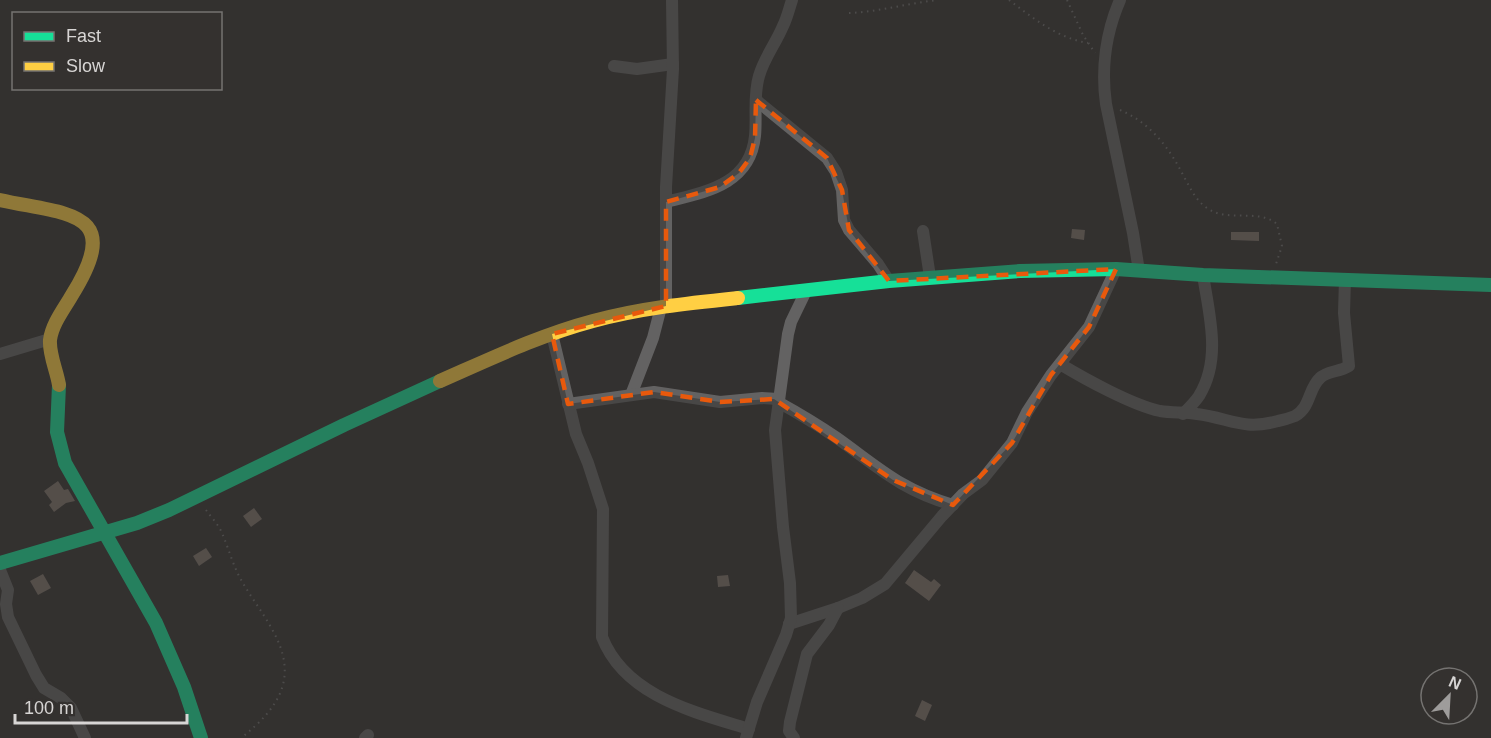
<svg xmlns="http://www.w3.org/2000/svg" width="1491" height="738" font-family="Helvetica,sans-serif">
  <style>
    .building { fill: #7c7169 }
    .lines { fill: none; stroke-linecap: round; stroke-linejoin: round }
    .path { stroke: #6c6b6b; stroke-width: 2; stroke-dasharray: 1.5 4.5; stroke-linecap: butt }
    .street { stroke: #636262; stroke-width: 12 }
    .fast { stroke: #16e098; stroke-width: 14 }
    .slow { stroke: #ffcf43; stroke-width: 14 }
    .marked { fill: none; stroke: #e8590c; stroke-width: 4.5; stroke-dasharray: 12 8; stroke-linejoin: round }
  </style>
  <rect width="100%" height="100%" fill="#333130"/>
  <g class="building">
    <polygon points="1072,229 1085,230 1084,240 1071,238"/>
    <polygon points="1231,232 1259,232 1259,241 1231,240"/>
    <polygon points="58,481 64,490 68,489 75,501 66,503 54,512 49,505 52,502 44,491"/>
    <polygon points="254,508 262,519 251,527 243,516"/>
    <polygon points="206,548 212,557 199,566 193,556"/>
    <polygon points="914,570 931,582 934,579 941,585 929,601 905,583"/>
    <polygon points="43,574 51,588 38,595 30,581"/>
    <polygon points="728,575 730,586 718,587 717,576"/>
    <polygon points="922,700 932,705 925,721 915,716"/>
  </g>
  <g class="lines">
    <g class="path">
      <path d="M1009,0C1033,18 1057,38 1088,43"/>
      <polyline points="1067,0 1083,35 1095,53"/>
      <path d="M849,13C879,12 908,3 938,0"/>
      <path d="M1120,110C1149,122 1169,147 1183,175C1190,187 1195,200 1207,208C1227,223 1258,208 1277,224L1282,246L1276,264"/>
      <path d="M206,510C211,517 218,524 222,533C228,547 232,562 239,576C249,595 263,612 273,631C299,678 279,708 241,738"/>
    </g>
    <g class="street">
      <path d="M1120,0C1106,32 1101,69 1106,104L1133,233L1139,271"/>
      <polyline points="614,66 637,69 673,64"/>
      <polyline points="756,100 827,158 836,172 842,190 844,220 849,230 878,264 889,281"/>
      <path d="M666,202C705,192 750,185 755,136C757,116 753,96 759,76C764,58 776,43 783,26C787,18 789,9 792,0"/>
      <polyline points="923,231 930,277"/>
      <polyline points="666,306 666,187 673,69 672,0"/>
      <path d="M552,334L576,434L588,463L603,509L602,637C625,696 694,712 749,729"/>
      <polyline points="0,354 50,339"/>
      <path d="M1060,364C1085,379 1132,405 1160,411C1172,413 1185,412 1197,414C1230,418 1242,431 1278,421C1283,420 1290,418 1295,416C1311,407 1308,389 1320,378C1326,371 1340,372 1349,366L1344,313L1345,279"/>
      <polyline points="631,395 653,338 661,307"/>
      <path d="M778,402C798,413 818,425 837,438C879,468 901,490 953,505"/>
      <polyline points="568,404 654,392 720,402 762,398 778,399"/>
      <path d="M1183,414C1189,408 1195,402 1199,396C1222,359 1209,314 1203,275"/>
      <polyline points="0,570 8,590 6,604 8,617 36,675 44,688 61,698 71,708 85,738"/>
      <polyline points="789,624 838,608 862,598 885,584 942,516 963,494 982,480 1012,443 1027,412 1051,375 1089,327 1116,269"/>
      <polyline points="365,738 368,735"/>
      <polyline points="746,738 757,702 786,635 791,618 790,583 783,527 775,430 788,334 791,322 806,291"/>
      <polyline points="794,738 789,731 790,722 807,654 829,625 838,608"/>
    </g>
    <g class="fast">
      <polyline points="738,298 889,281 1020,271 1116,269 1203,275 1491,285"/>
      <polyline points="59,385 57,432 65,463 156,623 184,687 201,738"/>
      <polyline points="0,563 137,523 169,510 344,425 440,381"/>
    </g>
    <g class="slow">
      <path d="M0,200C68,215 125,210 72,295C64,309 52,324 50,340C49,355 57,371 59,385"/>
      <path d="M440,381C490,359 540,335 593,321C641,308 690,303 738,298"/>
    </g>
  </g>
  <path d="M0 0H1491V738H0ZM756,100L827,158L842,190L849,230L889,281L1116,269L1089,327L1051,375L1012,443L953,505L893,480L774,399L720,402L654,392L568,404L552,334L666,306V202L720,187L739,173L750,158L755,138Z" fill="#333130" fill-opacity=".55" fill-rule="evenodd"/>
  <path class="marked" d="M756,100L827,158L842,190L849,230L889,281L1116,269L1089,327L1051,375L1012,443L953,505L893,480L774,399L720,402L654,392L568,404L552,334L666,306V202L720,187L739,173L750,158L755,138Z"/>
  <rect x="12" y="12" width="210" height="78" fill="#34312f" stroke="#757371" stroke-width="1.5"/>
  <rect x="24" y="32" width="30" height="9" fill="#16e098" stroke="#757371" stroke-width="1.5"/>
  <text x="66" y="42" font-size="18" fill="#d7d5d4">Fast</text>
  <rect x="24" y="62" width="30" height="9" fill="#ffcf43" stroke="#757371" stroke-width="1.5"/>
  <text x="66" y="72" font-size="18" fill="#d7d5d4">Slow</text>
  <g transform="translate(1449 696) rotate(24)"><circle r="28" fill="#34312f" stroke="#757371" stroke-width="1.5"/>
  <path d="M0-4.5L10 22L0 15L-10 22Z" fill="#9e9c9b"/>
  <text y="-9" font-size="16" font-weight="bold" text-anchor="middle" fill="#d7d5d4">N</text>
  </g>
  <path d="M15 714v9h172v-9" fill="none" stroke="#d7d5d4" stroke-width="3"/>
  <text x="24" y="714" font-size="18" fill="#d7d5d4" stroke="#34312f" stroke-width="4.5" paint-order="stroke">100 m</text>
</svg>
